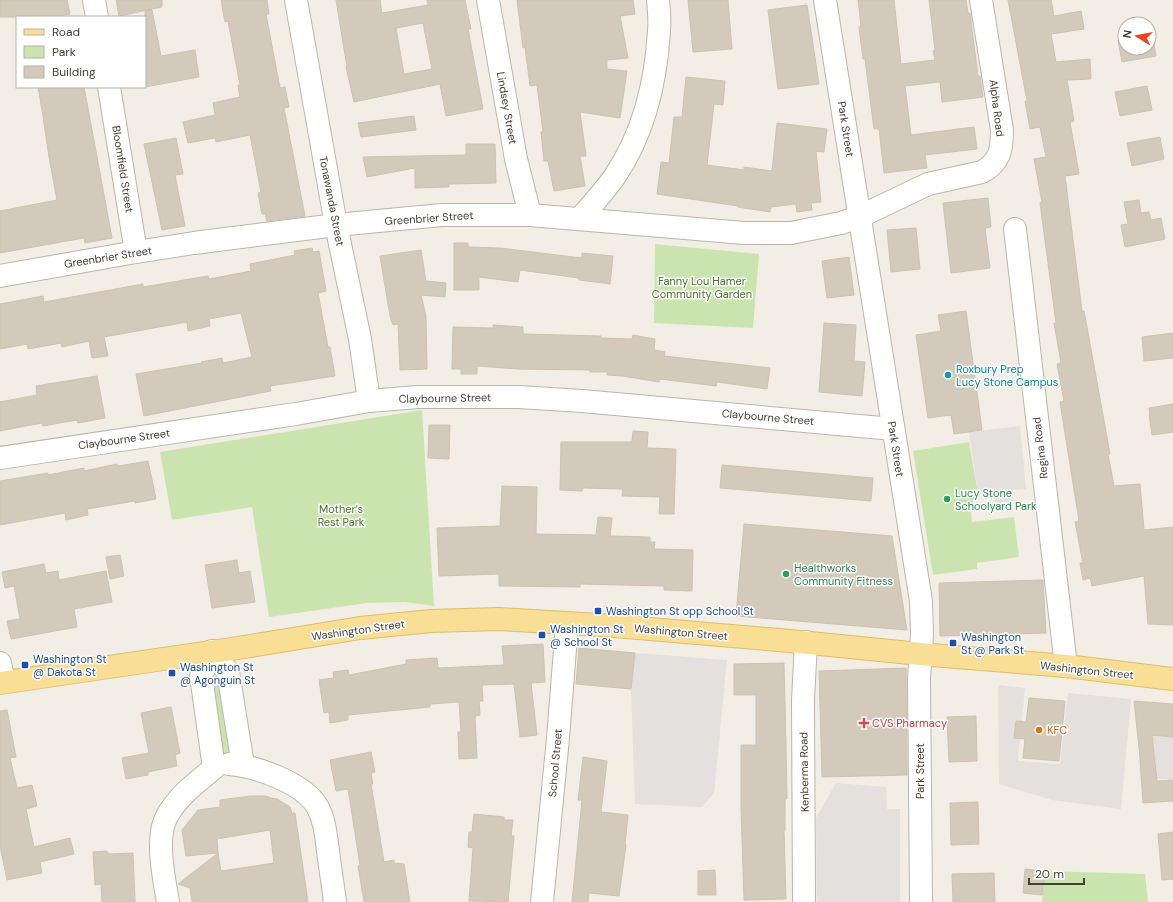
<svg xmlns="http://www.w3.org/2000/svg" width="1173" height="902" font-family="'DM Sans',sans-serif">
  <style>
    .green { fill: #cbe4af }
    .parking { fill: #e3e0dd }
    .building { fill: #d3cabb; stroke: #cdc2af; fill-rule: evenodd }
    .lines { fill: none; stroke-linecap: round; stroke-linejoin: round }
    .minor-casing { stroke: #bcb6a8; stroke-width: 24 }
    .major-casing { stroke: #ddbd67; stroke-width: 24 }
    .minor { stroke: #fff; stroke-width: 22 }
    .major { stroke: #f9df96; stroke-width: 22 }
    .culture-dot { fill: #0f9aa8; stroke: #fff; stroke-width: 1.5 }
    .leisure-dot { fill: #2e9e5b; stroke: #fff; stroke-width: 1.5 }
    .transit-dot { fill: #1a4fb4; stroke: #fff; stroke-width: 1.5 }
    .health-dot { fill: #e0444e; stroke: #fff; stroke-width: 1.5 }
    .food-dot { fill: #e8710a; stroke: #fff; stroke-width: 1.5 }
    .labels { text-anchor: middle; stroke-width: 3; stroke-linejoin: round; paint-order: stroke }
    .street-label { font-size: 11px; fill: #443e35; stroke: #fff }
    .park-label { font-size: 11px; fill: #45722b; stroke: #fff }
    .culture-label { font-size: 11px; fill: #0d838f; stroke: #fff; text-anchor: start }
    .leisure-label { font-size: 11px; fill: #27864d; stroke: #fff; text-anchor: start }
    .transit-label { font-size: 11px; fill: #164399; stroke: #fff; text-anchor: start }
    .health-label { font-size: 11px; fill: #be3a42; stroke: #fff; text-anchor: start }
    .food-label { font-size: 11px; fill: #c56008; stroke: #fff; text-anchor: start }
  </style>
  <rect width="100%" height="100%" fill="#f2eee5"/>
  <g class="green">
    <polygon points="655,244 759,254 753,328 654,323"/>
    <polygon points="422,410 434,606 405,602 367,603 269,617 252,507 172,520 160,452"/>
    <polygon points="969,442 977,488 971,510 972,522 1014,517 1019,557 977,563 977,569 933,575 913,451"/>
    <polygon points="221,684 230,751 229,754 223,757 206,686"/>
    <polygon points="1045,871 1145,874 1148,902 1042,902"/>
  </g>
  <g class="parking">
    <polygon points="1020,426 1026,489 1012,490 1014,502 995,504 994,490 978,493 969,432"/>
    <polygon points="635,653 727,660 714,793 702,807 635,804 631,689"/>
    <polygon points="998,685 1025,688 1018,761 1060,764 1068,693 1131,699 1121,809 1052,800 999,784"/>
    <polygon points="1152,735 1173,737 1173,779 1140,780 1139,757 1154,758"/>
    <polygon points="836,783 886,787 887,809 900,809 900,902 817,902 816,818"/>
  </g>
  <g class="building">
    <polygon points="0,0 67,0 70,14 52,17 0,17"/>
    <polygon points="116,0 162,0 162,7 119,16"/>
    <polygon points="221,0 267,0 269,14 266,14 280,88 285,87 289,107 284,108 305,216 267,221 265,214 262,214 258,193 261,192 250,135 216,142 215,138 188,143 183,122 215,115 213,103 240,97 238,85 240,85 228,21 225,22"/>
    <path d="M336,0H380L382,13L428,5L427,0H465L471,29H468L483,109L446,116L440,84L354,102L346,67H347ZM423,23L432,69L404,74L396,28Z"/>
    <polygon points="517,0 633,0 635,14 620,16 628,58 607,60 607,69 627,71 620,118 580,112 586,156 580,156 585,186 554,191 548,161 544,161 541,132 543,132 537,85 530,86 525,47 523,48"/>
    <polygon points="688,0 728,0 732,49 693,52"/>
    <polygon points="858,0 894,0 901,64 935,60 933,51 935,50 929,0 966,0 968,13 970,13 978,76 980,76 983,97 942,102 940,82 905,86 911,135 974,127 977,149 925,155 927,168 884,173 879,129 874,129 865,59 863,59 859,27 861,26"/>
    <polygon points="1008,0 1051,0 1054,16 1081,11 1084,29 1051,34 1056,62 1090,59 1091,79 1067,80 1074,121 1070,122 1079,174 1065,176 1082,311 1084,311 1091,349 1110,454 1108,454 1114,486 1140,484 1144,530 1173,527 1173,625 1148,624 1144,576 1092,586 1090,578 1083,580 1080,563 1083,563 1075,522 1079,521 1060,402 1064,401 1057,364 1061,363 1054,323 1056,323 1040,203 1042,202 1034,159 1046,157 1040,127 1030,129 1025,101 1027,101"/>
    <polygon points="807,5 819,84 778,89 768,10"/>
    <polygon points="152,10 161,56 195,50 199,77 145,87 145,11"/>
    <polygon points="1152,33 1156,56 1122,62 1118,40 1125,39 1125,48 1149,48 1149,34"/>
    <polygon points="686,77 725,81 723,105 714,104 707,165 744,170 744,167 772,171 777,123 827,129 824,152 816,151 821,202 811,203 812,210 797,212 796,204 771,207 770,212 738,207 738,206 657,194 661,162 669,163 674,117 682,117"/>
    <polygon points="1147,86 1152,110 1120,116 1115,92"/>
    <polygon points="38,87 84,87 112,238 85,243 84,238 0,253 0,211 57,200 49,157 43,116"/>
    <polygon points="414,116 416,130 361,137 358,123"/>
    <polygon points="1160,137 1164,159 1132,166 1127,143"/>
    <polygon points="176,138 183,174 175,175 185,226 162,230 144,144"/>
    <polygon points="466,144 495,144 496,183 449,184 449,187 415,188 415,168 367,177 363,157 466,155"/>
    <polygon points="988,198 991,227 985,228 990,268 951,273 943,203"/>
    <polygon points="1139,200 1141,213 1149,212 1151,220 1161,218 1165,239 1125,247 1121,225 1128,224 1124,202"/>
    <polygon points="916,228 920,269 891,272 887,230"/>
    <polygon points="454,243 468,243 468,247 500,248 582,258 582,253 613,256 610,284 579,280 579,278 520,270 518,282 479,277 479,290 454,290"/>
    <polygon points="312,248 313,252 319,251 326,291 318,293 328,347 330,347 335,376 270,386 271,391 144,416 136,374 202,363 201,362 222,358 223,363 252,357 241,313 209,319 210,326 188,331 187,322 104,337 108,356 92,358 89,341 62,347 61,343 28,349 27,344 0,349 0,304 43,296 44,302 143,284 143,287 208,276 209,279 251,271 250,264 295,255 294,251"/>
    <polygon points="421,250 426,281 446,283 445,297 421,295 426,316 427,369 400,370 398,324 393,325 390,316 380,256"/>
    <polygon points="849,257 854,295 827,298 822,261"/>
    <polygon points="966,311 982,430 954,434 951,415 928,418 916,335 941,331 938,315"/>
    <polygon points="824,323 856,325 854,361 865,362 862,396 819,392"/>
    <polygon points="493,325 523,327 523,334 601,336 601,338 632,339 633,335 655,339 654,350 665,352 664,356 770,368 767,389 717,382 716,386 660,379 659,382 622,376 607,375 607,372 590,372 590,370 518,369 477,366 477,374 461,374 461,369 452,369 453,327 493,328"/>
    <polygon points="1173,333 1173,358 1144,361 1142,337"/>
    <polygon points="97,376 105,418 78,423 77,420 43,426 42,423 0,431 0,402 37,395 36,386"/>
    <polygon points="1173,404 1173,432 1152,435 1149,415 1150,415 1149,408"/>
    <polygon points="429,425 450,425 449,459 428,458"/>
    <polygon points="633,431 648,432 647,448 676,449 674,514 659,514 660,497 622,496 623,489 583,488 582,491 560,490 561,442 632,442"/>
    <polygon points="148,461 156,499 135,503 135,501 87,509 88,515 66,520 65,513 0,525 0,481 48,473 48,475 84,468 84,471 117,464 118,466"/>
    <polygon points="722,465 873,478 871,501 720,488"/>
    <polygon points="502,486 537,487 536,534 596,535 598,517 612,518 610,536 650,537 650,542 655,542 654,549 693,550 692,591 664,590 664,586 580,584 580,587 499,586 499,574 439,576 437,528 500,526"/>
    <polygon points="744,524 892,536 907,630 736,616"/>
    <polygon points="120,555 124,576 110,579 106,557"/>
    <polygon points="237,560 239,573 250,571 255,602 212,608 205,565"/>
    <polygon points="44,564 46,573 58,571 59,580 106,571 112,602 74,609 77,627 11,639 7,621 20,619 14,586 5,588 2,572"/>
    <polygon points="1043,580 1046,633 940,636 939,583"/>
    <polygon points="543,644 545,682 531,683 537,735 520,737 514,684 482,685 483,701 479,701 480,715 475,716 477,758 459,759 458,732 461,732 459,702 430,704 430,707 348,715 348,720 330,723 329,712 324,713 319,680 334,678 333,672 348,670 349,675 406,664 406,660 437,658 438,668 504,665 502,646"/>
    <polygon points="579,648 635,653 631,689 576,684"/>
    <polygon points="784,663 786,745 787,799 785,799 785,830 784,830 786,899 744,900 741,807 741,745 756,745 756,695 734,695 734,664"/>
    <polygon points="906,668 907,775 822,777 819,671"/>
    <polygon points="1029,698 1065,701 1059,761 1023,758 1025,739 1014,738 1016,721 1026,722"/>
    <polygon points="1134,701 1173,704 1173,737 1152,735 1157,781 1173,780 1173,801 1143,803 1140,757"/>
    <polygon points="171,707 180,753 175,755 177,766 148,772 148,775 126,779 122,758 149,753 141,713"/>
    <polygon points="7,710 16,757 10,758 17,788 32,785 37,806 26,809 34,847 70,838 74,854 40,862 42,873 7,880 0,846 0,711"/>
    <polygon points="976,716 977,761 949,762 947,717"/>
    <polygon points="371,752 375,772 371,773 373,784 371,784 384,862 394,860 394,863 404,864 410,902 364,902 358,866 360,865 348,789 336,791 330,760"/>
    <polygon points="583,757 607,761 601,812 628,815 625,845 626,845 619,896 589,893 588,902 572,902 582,800 578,800"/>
    <polygon points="250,796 266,796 271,798 277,799 290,807 292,813 295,813 308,902 192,902 190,888 178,884 218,853 221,871 274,863 270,830 217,839 218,853 186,856 182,830 198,810 220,807 220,800"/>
    <polygon points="978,802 979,844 951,845 950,803"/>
    <polygon points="474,814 504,817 504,820 513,820 511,836 514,836 508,902 469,901 473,848 468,847 469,832 472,832"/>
    <polygon points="1173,832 1173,879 1162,880 1158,834"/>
    <polygon points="107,851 108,854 133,853 135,902 102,902 101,884 95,885 93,852"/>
    <polygon points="1025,869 1045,871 1042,895 1023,893"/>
    <polygon points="715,870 716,895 698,895 698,871"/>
    <polygon points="994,873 995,902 953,902 952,874"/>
  </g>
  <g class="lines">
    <defs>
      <g id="minor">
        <polyline points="94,0 97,17"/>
        <polyline points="296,0 336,225 360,339 369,401"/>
        <polyline points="488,0 516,159 530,215"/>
        <polyline points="825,0 921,601 922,635 919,678 921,902"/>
        <polyline points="109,87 136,252"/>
        <path d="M580,219C591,205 605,191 615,176C644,133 656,82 659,31C660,21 659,10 658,0"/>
        <polyline points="1015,229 1066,666"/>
        <path d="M0,276L136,252L194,243L336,225L442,215H530L744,233H791L841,223L859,217L928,184L982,172C1000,162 1002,150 1002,130L981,0"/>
        <polyline points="0,458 296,414 369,401 418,397 519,397 582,401 893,429"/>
        <polyline points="0,663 4,682"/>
        <path d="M229,764C256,766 303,783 317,806C325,820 326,836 328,851C330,868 333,885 335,902"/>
        <path d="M168,902C164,879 155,837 167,816C178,796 197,782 214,768L201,676L212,651L228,672L243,765"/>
        <polyline points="542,902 558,738 567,624"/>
        <polyline points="804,902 803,700 806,642"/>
      </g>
      <polyline id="major" points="0,683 238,648 360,628 431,621 499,619 615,626 790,641 920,654 1066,666 1173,679"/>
    </defs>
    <use href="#minor" class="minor-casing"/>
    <use href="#major" class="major-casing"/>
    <use href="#minor" class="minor"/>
    <use href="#major" class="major"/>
  </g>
  <circle class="culture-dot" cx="948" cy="375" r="4"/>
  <g class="leisure-dot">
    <circle cx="947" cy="499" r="4"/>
    <circle cx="786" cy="574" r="4"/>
  </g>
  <g class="transit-dot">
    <rect x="594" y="607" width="8" height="8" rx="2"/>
    <rect x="538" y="631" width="8" height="8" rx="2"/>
    <rect x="949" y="639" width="8" height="8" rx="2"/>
    <rect x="21" y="661" width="8" height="8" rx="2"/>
    <rect x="168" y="669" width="8" height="8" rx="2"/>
  </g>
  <path class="health-dot" d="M862 717h4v4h4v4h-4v4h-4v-4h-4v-4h4z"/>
  <circle class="food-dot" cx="1039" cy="730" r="4"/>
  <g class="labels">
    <g class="street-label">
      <text transform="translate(507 108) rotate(80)" y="4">Lindsey Street</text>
      <text transform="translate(997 108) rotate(83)" y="4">Alpha Road</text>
      <text transform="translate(846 129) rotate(81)" y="4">Park Street</text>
      <text transform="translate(123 169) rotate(81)" y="4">Bloomfield Street</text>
      <text transform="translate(332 201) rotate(79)" y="4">Tonawanda Street</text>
      <text transform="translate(429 218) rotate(-4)" y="4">Greenbrier Street</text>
      <text transform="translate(108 257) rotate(-9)" y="4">Greenbrier Street</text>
      <text transform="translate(445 398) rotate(-1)" y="4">Claybourne Street</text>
      <text transform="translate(768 417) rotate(5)" y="4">Claybourne Street</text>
      <text transform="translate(124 439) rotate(-8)" y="4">Claybourne Street</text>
      <text transform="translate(1040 448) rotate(-97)" y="4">Regina Road</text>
      <text transform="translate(896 449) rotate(81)" y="4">Park Street</text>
      <text transform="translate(358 630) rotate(-8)" y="4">Washington Street</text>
      <text transform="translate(681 632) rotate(5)" y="4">Washington Street</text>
      <text transform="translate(1087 670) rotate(6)" y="4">Washington Street</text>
      <text transform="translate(555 763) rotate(-85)" y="4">School Street</text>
      <text transform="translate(920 771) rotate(-90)" y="4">Park Street</text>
      <text transform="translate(804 772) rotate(-91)" y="4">Kenberma Road</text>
    </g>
    <g class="park-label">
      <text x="702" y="285">Fanny Lou Hamer<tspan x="702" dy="13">Community Garden</tspan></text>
      <text x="341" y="513">Mother’s<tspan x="341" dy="13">Rest Park</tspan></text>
    </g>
    <g class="culture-label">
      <text x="956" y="373">Roxbury Prep<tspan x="956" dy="13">Lucy Stone Campus</tspan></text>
    </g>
    <g class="leisure-label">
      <text x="955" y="497">Lucy Stone<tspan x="955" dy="13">Schoolyard Park</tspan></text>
      <text x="794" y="572">Healthworks<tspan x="794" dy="13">Community Fitness</tspan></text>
    </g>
    <g class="transit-label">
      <text x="606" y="615">Washington St opp School St</text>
      <text x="550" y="633">Washington St<tspan x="550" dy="13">@ School St</tspan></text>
      <text x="961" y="641">Washington<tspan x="961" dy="13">St @ Park St</tspan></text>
      <text x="33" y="663">Washington St<tspan x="33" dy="13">@ Dakota St</tspan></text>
      <text x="180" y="671">Washington St<tspan x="180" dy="13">@ Agonguin St</tspan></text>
    </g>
    <g class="health-label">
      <text x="872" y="727">CVS Pharmacy</text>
    </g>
    <g class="food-label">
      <text x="1047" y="734">KFC</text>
    </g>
  </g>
  <rect x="16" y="16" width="130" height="72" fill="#ffffff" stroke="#b4b2ae"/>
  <rect x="24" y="29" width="20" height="6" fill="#f9df96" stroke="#b4b2ae"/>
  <text x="52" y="36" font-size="12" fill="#443e35">Road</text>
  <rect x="24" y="46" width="20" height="12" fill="#cbe4af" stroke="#b4b2ae"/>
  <text x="52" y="56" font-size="12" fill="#443e35">Park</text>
  <rect x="24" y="66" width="20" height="12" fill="#d3cabb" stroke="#b4b2ae"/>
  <text x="52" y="76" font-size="12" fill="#443e35">Building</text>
  <g transform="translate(1137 36) rotate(281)"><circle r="19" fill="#ffffff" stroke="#b4b2ae"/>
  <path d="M0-3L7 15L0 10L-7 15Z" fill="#ef421e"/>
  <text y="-6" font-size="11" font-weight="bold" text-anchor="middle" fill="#443e35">N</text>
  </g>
  <path d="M1029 878v6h55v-6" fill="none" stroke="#443e35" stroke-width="2"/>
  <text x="1035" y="878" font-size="12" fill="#443e35" stroke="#ffffff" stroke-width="3" paint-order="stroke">20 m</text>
</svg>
